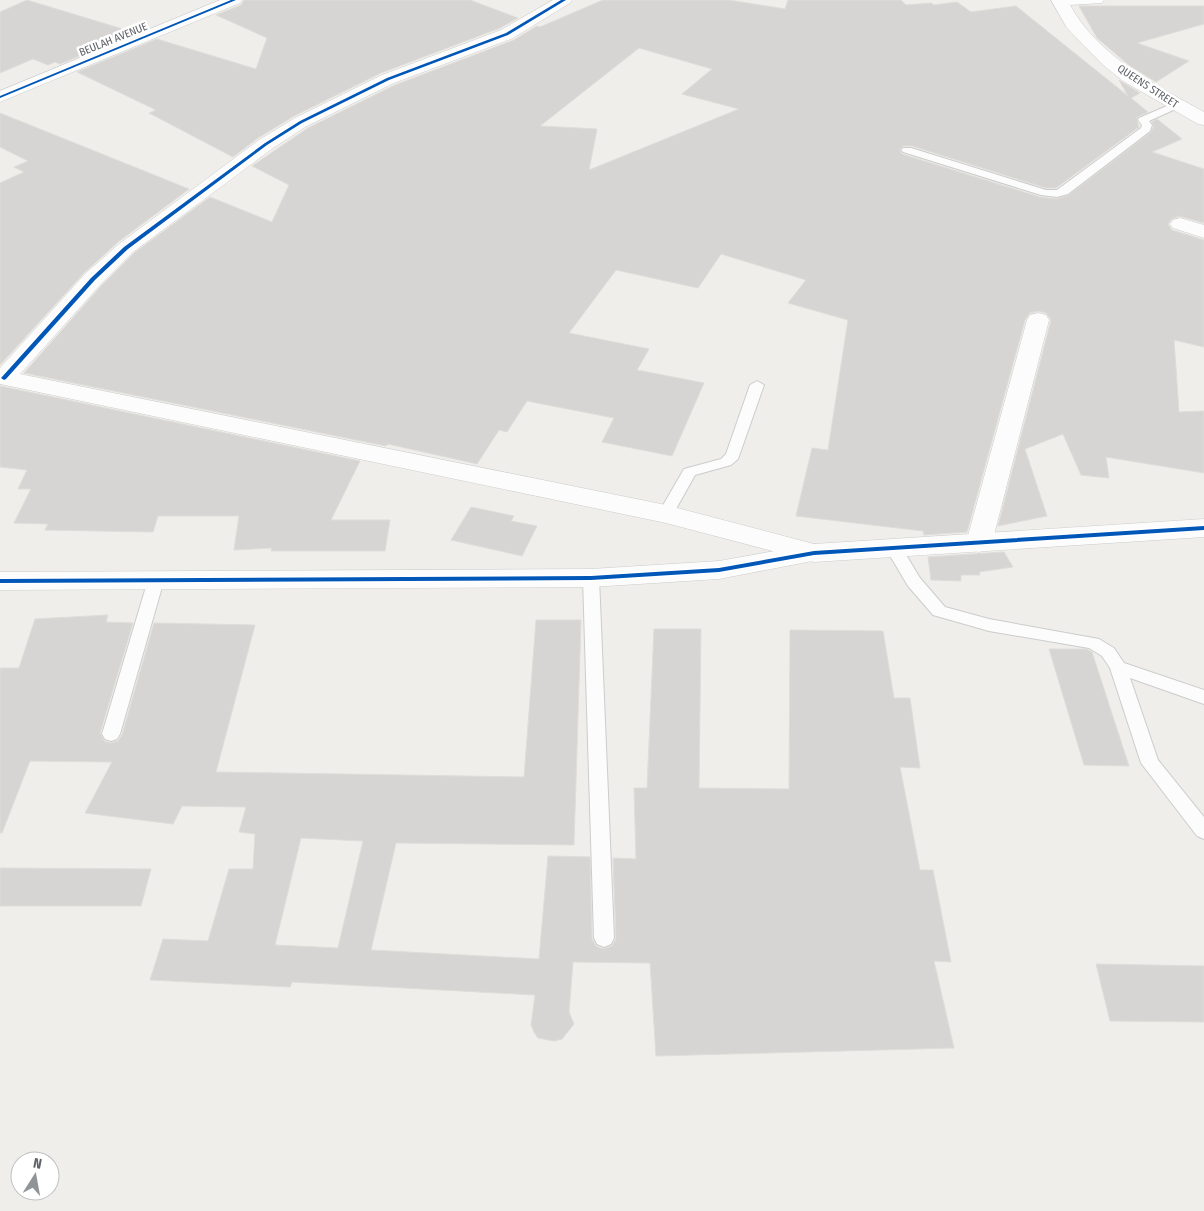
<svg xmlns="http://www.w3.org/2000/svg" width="1204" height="1211" font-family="'Fira Sans Condensed',sans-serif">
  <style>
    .building { fill: #d6d5d3; stroke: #deddd9; fill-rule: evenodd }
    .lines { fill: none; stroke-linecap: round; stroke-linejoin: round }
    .service-casing { stroke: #cbcccc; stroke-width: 2 }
    .minor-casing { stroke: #cbcccc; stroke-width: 1 }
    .tertiary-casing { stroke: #cbcccc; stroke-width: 1 }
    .service { fill: #fdfcfc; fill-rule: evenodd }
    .minor { fill: #fdfcfc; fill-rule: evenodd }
    .tertiary { fill: #fdfcfc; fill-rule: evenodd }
    .cycleway-casing { stroke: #fff; stroke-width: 3 }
    .cycleway { fill: #0057b8; fill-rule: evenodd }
    .labels { text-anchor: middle; stroke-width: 5; stroke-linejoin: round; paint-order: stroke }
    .far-street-label { font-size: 11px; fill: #5f6368; stroke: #fff }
  </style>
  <rect width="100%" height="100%" fill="#efeeea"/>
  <g class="building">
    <polygon points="27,0 136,33 60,64 55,62 48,65 33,59 0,73 0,12"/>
    <polygon points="244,0 470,0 518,18 500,28 381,73 294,116 258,138 233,157 149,113 156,110 77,72 157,39 256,69 267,38 216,15 241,5"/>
    <path d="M603,0H729L785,9L788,0H901L906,5L931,3L934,5L957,2L971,12L1016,6L1128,96L1119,80L1140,93L1131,98L1148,112L1137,117V121L1139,127L1056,188H1046L912,146H903L899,150L902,154L1040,197L1057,199L1069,195L1151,132L1154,126L1152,122L1157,119L1182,139L1152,152L1204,169V223L1179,216L1172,219L1168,224L1172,230L1204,240V347L1174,340L1179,412L1204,411V473L1106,457L1109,478L1081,475L1063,434L1025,449L1047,516L998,526L1051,320L1046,313L1038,311L1030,313L1025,320L967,532L924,535L923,531L796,516L812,448L828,450L848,320L788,303L806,280L721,254L698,288L616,270L569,333L649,349L637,370L704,383L672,456L602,442L614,418L527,401L507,432L499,430L477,464L388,444L386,446L24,373L102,285L134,253L210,197L272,222L289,185L252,166L308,128L395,85L514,40L537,26L540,27ZM639,48L712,69L682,94L739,109L589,170L597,129L540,126Z"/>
    <polygon points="1079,6 1204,6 1204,24 1137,43 1189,61 1156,82 1130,66 1097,38"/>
    <polygon points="0,113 189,189 118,242 84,273 0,365 0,183 24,172 14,167 28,161 0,147"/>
    <polygon points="0,386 360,461 331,520 390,520 385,551 271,551 272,548 234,550 239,516 158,516 153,532 45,530 48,524 14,523 31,489 18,489 27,470 0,467"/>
    <polygon points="471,507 514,516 511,521 537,526 522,556 451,540"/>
    <polygon points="1004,552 1013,567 979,572 980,575 961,575 961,581 931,580 928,557"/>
    <path d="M108,615L106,622L133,623L100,733L104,741L110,743L118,741L122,735L154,623L255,625L216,772L524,777L536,620H581L574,845L396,843L371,950L539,959L548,856L590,857L592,939L596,946L603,949L612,946L616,939L613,858L636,859L634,788H647L654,629H701L699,788L789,789L790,630L883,631L894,698H910L920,768L900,767L920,870H933L951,962L934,961L954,1048L656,1056L650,963L573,962L569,1012L574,1024L562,1039L554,1041L538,1038L534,1032L531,1025L535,995L292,982L290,987L150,980L163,939L208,941L229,869H253L255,834L239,832L246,807L182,806L173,824L85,813L112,762L30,761L2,833H0V668H19L35,619ZM301,838L363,841L338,948L275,945Z"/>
    <polygon points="1049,649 1086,649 1092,652 1129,766 1084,765"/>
    <polygon points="0,868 151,869 141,906 0,906"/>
    <polygon points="1096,964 1204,966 1204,1022 1110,1021"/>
  </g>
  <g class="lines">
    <defs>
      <g id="service">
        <polygon points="1176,102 1181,105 1180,107 1149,121 1152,125 1150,131 1068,194 1057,197 1041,195 903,152 901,150 903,148 911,148 1046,190 1057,190 1141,128 1142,125 1138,120 1139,118"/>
        <polygon points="757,381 764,385 738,459 731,465 695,475 671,518 661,518 658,514 684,469 721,459 726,454 750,385"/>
        <polygon points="894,544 900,545 920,578 945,607 989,619 1099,639 1114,648 1124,663 1204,690 1204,704 1130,678 1158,760 1204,817 1204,839 1197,836 1141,763 1110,668 1102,656 1089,648 989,631 933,615 908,586 886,549 888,545"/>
        <polygon points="591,572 597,574 599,578 614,938 611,944 604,947 597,944 594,938 583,578 585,574"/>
        <polygon points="156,574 162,576 164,580 120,734 117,739 111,741 105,739 102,734 148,580 150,576"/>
      </g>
      <g id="minor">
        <polygon points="220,0 242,0 240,3 0,102 0,91"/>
        <polygon points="553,0 572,0 570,3 513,38 394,83 307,126 273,148 133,252 101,284 12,383 0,384 0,368 85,274 119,244 259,140 295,118 382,75 501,30"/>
        <path d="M1051,0H1104L1102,3L1070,5C1099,57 1154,84 1204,112V125L1198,124L1123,81L1103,65L1067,28Z"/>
        <polygon points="1180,218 1204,225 1204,238 1173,228 1170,224 1173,220"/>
        <polygon points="1038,313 1046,315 1049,320 992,543 988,549 979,552 970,549 966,543 1027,320 1030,315"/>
        <polygon points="814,544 823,547 827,553 823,559 719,579 591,587 0,590 0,572 591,569 719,561"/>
      </g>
      <polygon id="tertiary" points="0,370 666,505 814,544 1204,519 1204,537 814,562 666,523 0,384"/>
    </defs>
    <use href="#service" class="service-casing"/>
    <use href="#minor" class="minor-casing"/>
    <use href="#tertiary" class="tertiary-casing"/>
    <use href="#service" class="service"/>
    <use href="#minor" class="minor"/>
    <use href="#tertiary" class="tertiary"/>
    <defs>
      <g id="cycleway">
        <polygon points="231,0 236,0 0,98 0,96"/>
        <polygon points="561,0 566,0 508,35 389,80 302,123 267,145 128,249 95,280 6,379 4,380 1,378 91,278 124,247 265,143 300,121 387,78 506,33"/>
        <polygon points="1204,526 1204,530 814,555 719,572 591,580 0,583 0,579 591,576 719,568 814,551"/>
      </g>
    </defs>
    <use href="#cycleway" class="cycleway-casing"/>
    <use href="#cycleway" class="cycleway"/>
  </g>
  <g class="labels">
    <g class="far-street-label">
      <text transform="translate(113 39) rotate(-22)" y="4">BEULAH AVENUE</text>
      <text transform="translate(1148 86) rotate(33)" y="4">QUEENS STREET</text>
    </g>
  </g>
  <g transform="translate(35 1176) rotate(11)"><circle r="24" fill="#ffffff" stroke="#bfc1c3"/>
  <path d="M0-4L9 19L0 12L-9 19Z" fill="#919496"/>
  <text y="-8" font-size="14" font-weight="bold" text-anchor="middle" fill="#5f6368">N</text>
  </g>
</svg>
